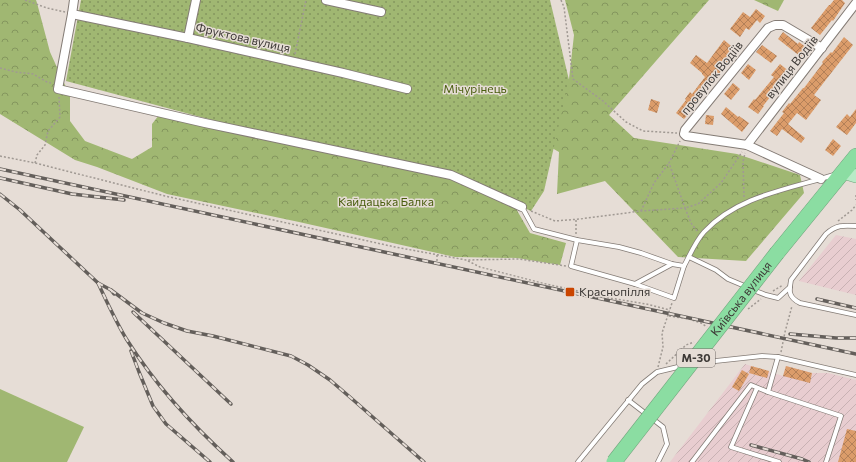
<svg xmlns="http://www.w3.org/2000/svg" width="856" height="462" font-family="Commissioner,sans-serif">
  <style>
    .industrial { fill: url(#industrial-furrows) }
    .grass { fill: #a0b772 }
    .forest { fill: url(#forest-crowns) }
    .garden { fill: url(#garden-dots) }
    .building { fill: url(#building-cross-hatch) }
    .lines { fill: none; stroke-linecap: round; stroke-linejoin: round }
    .lane-casing { stroke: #847c76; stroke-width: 5.5 }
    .street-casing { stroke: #847c76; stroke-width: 10 }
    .primary-casing { stroke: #70a47c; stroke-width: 14 }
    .highway-casing { stroke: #70a47c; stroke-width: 16 }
    .path { stroke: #a09993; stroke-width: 1.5; stroke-dasharray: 2 2; stroke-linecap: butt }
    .lane { stroke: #fff; stroke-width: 4 }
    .street { stroke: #fff; stroke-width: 8 }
    .primary { stroke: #b9ebc7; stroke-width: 13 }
    .highway { stroke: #8bdda2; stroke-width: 15 }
    .rail-casing { stroke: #645f5b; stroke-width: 3.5 }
    .rail { stroke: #e6ddd6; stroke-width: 2; stroke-dasharray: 6; stroke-linecap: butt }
    .highway-bridge-casing { stroke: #70a47c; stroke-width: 16; stroke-linecap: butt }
    .highway-bridge { stroke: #8bdda2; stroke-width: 15 }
    .poi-dot { fill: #ca4500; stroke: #e6ddd6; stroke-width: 1.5 }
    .labels { text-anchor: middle; stroke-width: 3; stroke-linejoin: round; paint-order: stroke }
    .shield { fill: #e6ddd6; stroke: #706a66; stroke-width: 1 }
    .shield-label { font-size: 11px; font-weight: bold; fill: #3d3936 }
    .street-label { font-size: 12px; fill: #3d3936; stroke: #e6ddd6 }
    .park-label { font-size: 12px; fill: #4a5e0f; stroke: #e6ddd6 }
    .poi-label { font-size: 12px; fill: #3d3936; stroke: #e6ddd6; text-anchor: start }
  </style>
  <defs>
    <pattern id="industrial-furrows" width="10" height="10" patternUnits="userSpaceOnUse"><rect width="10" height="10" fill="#e8cdd0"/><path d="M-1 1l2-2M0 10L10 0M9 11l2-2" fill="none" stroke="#c8b1b3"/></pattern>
    <pattern id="forest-crowns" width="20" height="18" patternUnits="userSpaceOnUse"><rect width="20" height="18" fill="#a0b772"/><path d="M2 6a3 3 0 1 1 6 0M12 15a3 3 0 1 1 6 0" fill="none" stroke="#84965e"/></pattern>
    <pattern id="garden-dots" width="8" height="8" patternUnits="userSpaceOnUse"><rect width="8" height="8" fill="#a0b772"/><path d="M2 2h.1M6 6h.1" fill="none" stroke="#84965e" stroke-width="1.8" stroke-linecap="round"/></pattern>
    <pattern id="building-cross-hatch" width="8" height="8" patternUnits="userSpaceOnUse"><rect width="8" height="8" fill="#db9c6a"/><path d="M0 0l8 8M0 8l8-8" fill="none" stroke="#b38058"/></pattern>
  </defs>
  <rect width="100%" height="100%" fill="#e6ddd6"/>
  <g class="industrial">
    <polygon points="836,235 856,239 856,295 799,281"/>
    <polygon points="745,364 783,376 786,366 812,373 828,373 856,380 856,462 670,462"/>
  </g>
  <polygon class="grass" points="0,389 84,427 67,462 0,462"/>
  <g class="forest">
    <polygon points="0,0 36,0 37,3 50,52 70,96 70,121 85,141 132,159 152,147 152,124 159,115 393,164 463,182 511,200 530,233 566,243 560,265 517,258 455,257 299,222 167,194 97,167 75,160 0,114"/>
    <polygon points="565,0 709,0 609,115 634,138 737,154 800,175 804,193 746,261 678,257 605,181 557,194 559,152 456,93 569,79 574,35"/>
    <polygon points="754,0 784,0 778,11"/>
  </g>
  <polygon class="garden" points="81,0 550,0 569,80 544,191 531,211 452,176 268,135 66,81"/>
  <g class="building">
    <polygon points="834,0 842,0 845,3 833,21 832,20 820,35 811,28 829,5 830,5"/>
    <polygon points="756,9 765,16 760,23 757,20 749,30 746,28 740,37 730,29 743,12 750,17"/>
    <polygon points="783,32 798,44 799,42 807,48 801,57 778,39"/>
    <polygon points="844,37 853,45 814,95 821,100 806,120 797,113 788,124 805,138 801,143 782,129 777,136 770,131 784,113 782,112 789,103 790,104 803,88 804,88 823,63 822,62 831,52 832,53"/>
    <polygon points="724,40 736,50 728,61 729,62 723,69 712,82 711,82 689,110 691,111 684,119 676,113 686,100 685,99 690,92 692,94 705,77 702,74 702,73 690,63 696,55 707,63"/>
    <polygon points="762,45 777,56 771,63 756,52"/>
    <polygon points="748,64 756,70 749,80 741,73"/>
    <polygon points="780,64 790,72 763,106 764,106 758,114 748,107 754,99 755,100 774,77 771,75"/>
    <polygon points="733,83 740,89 731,100 724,94"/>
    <polygon points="651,99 660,102 657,113 648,110"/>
    <polygon points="726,107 738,117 739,116 749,123 742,132 721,114"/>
    <polygon points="856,109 856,123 847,135 836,127 847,114 850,117"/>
    <polygon points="706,115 714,116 713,125 705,124"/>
    <polygon points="833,139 841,146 833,156 825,150"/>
    <polygon points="751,366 769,371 767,378 749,373"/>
    <polygon points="786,366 812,373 810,383 783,376"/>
    <polygon points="742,370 749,374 739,391 732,387"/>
    <polygon points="847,429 856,431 856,462 838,462"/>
  </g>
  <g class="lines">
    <defs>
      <g id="lane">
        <path d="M522,207L534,229L577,240L619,247L641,253L672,264L684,266C690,255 695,242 704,232C737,196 789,189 834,175"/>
        <path d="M856,226C843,225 836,225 826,234L791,280C789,291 788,297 800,303L856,315"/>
        <polyline points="577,240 571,266 635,284 674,298 684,266"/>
        <polyline points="689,257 716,270 728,279 747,287"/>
        <polyline points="635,284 672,264"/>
        <polyline points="753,290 766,295 778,298 790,287"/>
        <polyline points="778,357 768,392 841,416 826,462"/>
        <polyline points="697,363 762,356 778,357 856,375"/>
        <polyline points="757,388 731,447 779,462"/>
        <polyline points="628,400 663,427 667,444 658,462"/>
        <polyline points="578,462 642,384 657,372 682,366"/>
        <polyline points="692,462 751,385 768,392"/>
      </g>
      <g id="street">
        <polyline points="74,0 72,14 58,89 205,123 451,175 522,207"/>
        <polyline points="326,0 381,12"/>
        <polyline points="72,14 188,38 343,73 407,89"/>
        <polyline points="188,38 196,0"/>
        <polyline points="747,145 856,3"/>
        <polyline points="821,179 747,145 686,136 684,134 685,130 768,28 775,25 783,25 822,48"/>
      </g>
      <polyline id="primary" points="843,172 856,176"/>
      <polyline id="highway" points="777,253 856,156"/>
    </defs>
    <use href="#lane" class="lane-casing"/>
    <use href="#street" class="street-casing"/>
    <use href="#primary" class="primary-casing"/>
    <use href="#highway" class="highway-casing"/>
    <g class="path">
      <polyline points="25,0 47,8 65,12"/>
      <polyline points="561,0 564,7 573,79 603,101 626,122 643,131 677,133"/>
      <polyline points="295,54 306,0"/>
      <polyline points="0,68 16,72 33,74 47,82 51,83"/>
      <polyline points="0,156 35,163 165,196 395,247 466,260 519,259 566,266"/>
      <polyline points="35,163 37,155 45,145 48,131 60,117 59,97"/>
      <polyline points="856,195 856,200"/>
      <polyline points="744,197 743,162 745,153"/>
      <polyline points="531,211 555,221 580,219 641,211 685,208 669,163 680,141"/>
      <polyline points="641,211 654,183 669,163"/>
      <polyline points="576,220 576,235"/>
      <polyline points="838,221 852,210 856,205"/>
      <polyline points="697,231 691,223 685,208 698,204 721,183 742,152"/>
      <polyline points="437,255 437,266"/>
      <polyline points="468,261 480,267 546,284 610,298 646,304 670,310"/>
      <polyline points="773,291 783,285"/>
      <polyline points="748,309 761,299"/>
      <polyline points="669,316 689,319 701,323 707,327"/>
      <polyline points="781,352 785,332 792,306"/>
      <polyline points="666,364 686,345 694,342"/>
      <polyline points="658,367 663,347 662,333 672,303"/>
    </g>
    <use href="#lane" class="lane"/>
    <use href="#street" class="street"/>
    <use href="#primary" class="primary"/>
    <use href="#highway" class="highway"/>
    <defs>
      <g id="rail">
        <polyline points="0,169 856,354"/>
        <polyline points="0,178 72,194 124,200"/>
        <polyline points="0,194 20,210 98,283 111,290 114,294"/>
        <path d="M98,283C107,302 116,322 127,340C156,386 193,426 233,462"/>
        <polyline points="111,290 142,313 164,323 187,331 213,336 291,356 308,365 330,380 351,398 424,462"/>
        <polyline points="817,299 856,308"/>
        <polyline points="133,312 231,404"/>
        <polyline points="790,334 836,338 856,338"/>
        <polyline points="131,351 139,372 153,406 166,424 210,462"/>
        <polyline points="751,445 802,459 809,462"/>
      </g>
    </defs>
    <use href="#rail" class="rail-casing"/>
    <use href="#rail" class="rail"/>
    <defs>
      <g id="highway-bridge">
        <path id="s1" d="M614,462L777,253"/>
      </g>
    </defs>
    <use href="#highway-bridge" class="highway-bridge-casing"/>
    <use href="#highway-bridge" class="highway-bridge"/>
  </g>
  <rect class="poi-dot" x="565" y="287" width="10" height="10" rx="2"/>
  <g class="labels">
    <rect class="shield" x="677" y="349" width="38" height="18" rx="3"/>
    <g class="shield-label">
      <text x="696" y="362">М-30</text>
    </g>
    <g class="street-label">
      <text transform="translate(243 38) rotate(13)" y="4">Фруктова вулиця</text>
      <text transform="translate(792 67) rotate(-52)" y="4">вулиця Водіїв</text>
      <text transform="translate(712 78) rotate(-51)" y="4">провулок Водіїв</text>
      <text dy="4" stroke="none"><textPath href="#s1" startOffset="207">Київська вулиця</textPath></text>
    </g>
    <g class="park-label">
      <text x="475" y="93">Мічурінець</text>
      <text x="386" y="206">Кайдацька Балка</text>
    </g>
    <g class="poi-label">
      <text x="579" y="296">Краснопілля</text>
    </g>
  </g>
</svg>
